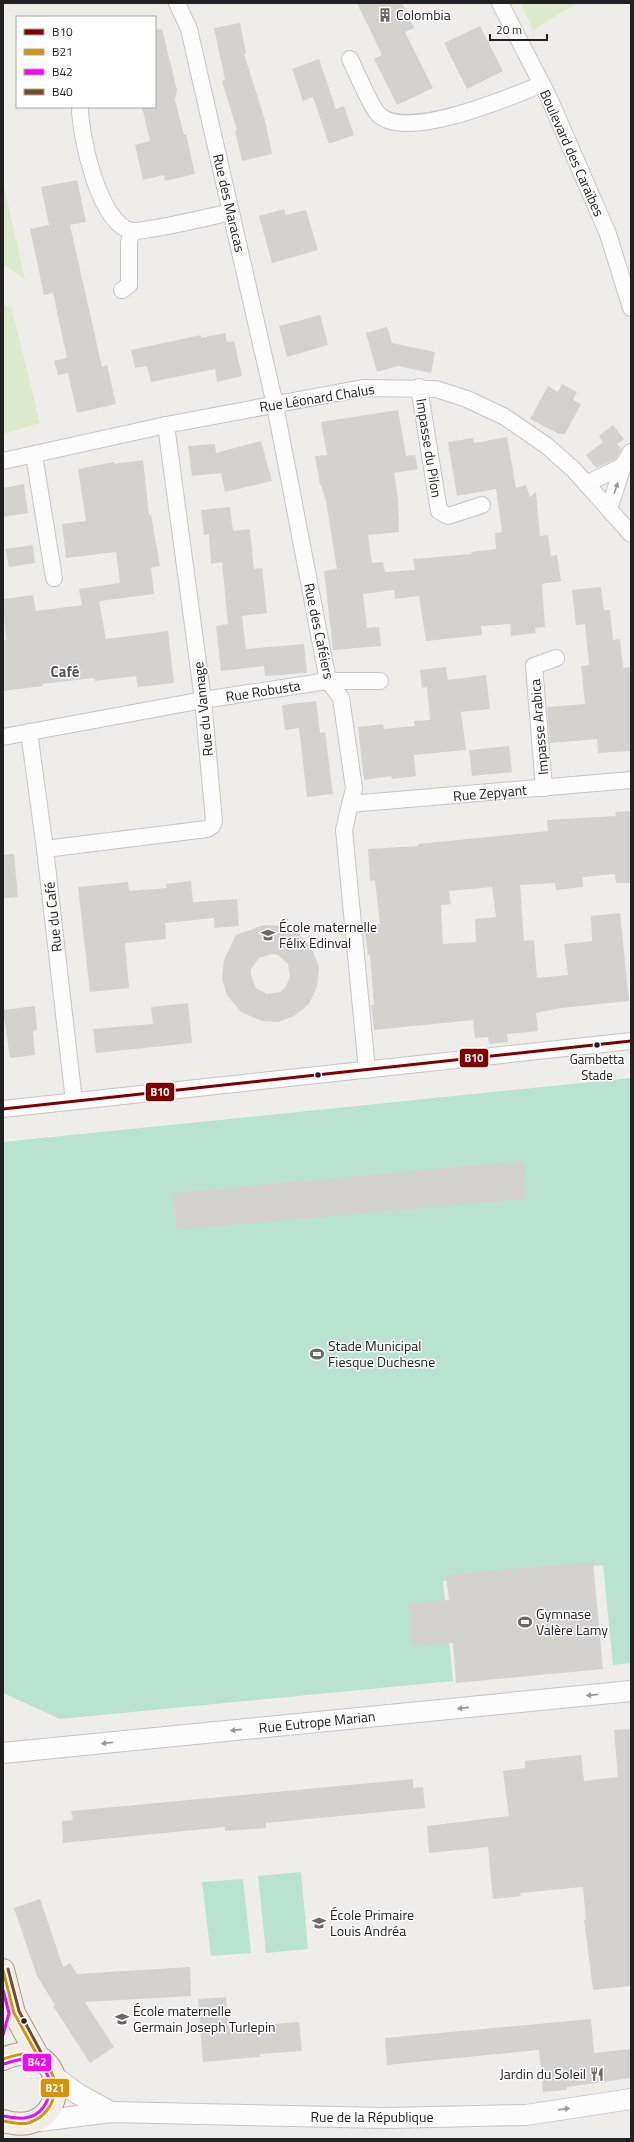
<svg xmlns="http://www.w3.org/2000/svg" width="634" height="2142" font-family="'Titillium Web',sans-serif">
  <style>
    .grass { fill: #dceacb }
    .pitch { fill: #b9e3d1 }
    .building { fill: #d4d2cf; fill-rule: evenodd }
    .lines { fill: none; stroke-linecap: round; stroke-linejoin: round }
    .minor-casing { stroke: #c6c5c4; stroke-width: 18 }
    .tertiary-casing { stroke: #c6c5c4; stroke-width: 22 }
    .primary-casing { stroke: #a59b88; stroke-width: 24 }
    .minor { stroke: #fdfcfc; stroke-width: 16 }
    .tertiary { stroke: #fdfcfc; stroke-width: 20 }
    .primary { stroke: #f2ede7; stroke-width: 22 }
    .bus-1-casing { stroke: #fff; stroke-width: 6 }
    .bus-2-casing { stroke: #fff; stroke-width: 6 }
    .bus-3-casing { stroke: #fff; stroke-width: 6 }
    .bus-4-casing { stroke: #fff; stroke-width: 6 }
    .bus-1 { stroke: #800000; stroke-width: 3 }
    .bus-2 { stroke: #d79205; stroke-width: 3 }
    .bus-3 { stroke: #f0f; stroke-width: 3 }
    .bus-4 { stroke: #7a4b2a; stroke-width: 3 }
    .oneway { fill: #9a9999 }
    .bus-dot { fill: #212121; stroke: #fff; stroke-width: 1.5 }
    .labels { text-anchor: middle; stroke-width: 3; stroke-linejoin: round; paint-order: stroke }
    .bus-label { font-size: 13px; fill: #212121; stroke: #fff }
    .poi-label { font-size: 14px; fill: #212121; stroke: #fff; text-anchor: start }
    .street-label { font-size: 14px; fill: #212121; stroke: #fff }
    .neighbourhood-label { font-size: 15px; font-weight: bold; fill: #545454; stroke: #fff }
    .line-badge { stroke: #fff; stroke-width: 1.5 }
    .badge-label { font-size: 11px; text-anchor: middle; font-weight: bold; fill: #fff }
  </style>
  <rect width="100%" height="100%" fill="#efedea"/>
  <g class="grass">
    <polygon points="521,3 577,3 533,30"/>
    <polygon points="3,183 25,279 3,264"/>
    <polygon points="3,303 12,310 40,423 3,434"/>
  </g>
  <g class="pitch">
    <polygon points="631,1078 631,1663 613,1665 603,1565 443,1581 453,1681 60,1719 3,1693 3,1142"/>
    <polygon points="301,1872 308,1949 266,1953 258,1876"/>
    <polygon points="243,1879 251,1953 211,1956 202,1882"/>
  </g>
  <g class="building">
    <polygon points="357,3 402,3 414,28 405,32 433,88 397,105 374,59 382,55"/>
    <polygon points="240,23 246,53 244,54 265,120 272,154 242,161 235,130 237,130 222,81 225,80 214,28"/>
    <polygon points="480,26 503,71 467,89 444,43"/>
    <polygon points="162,29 177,90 175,100 184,135 186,134 195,174 165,181 164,175 143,180 135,145 150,141 142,107 155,107 155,30"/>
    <polygon points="319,59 336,109 344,106 354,135 329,144 313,97 303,101 292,69"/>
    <polygon points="77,180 86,222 70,225 102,367 107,365 116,404 77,413 68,373 58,375 54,361 67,358 53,293 44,295 30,229 49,225 41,187"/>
    <polygon points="284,209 286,215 306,210 318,250 272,263 259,216"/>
    <polygon points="320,315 328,345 287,357 279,326"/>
    <polygon points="387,327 392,343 435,352 431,373 398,366 377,372 366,333"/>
    <polygon points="225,333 227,342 234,341 242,376 217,382 215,369 151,382 147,366 135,368 131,350 201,335 201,338"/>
    <polygon points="562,384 577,392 573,400 581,404 565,434 559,434 530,419 548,386 558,392"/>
    <polygon points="398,410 406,456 415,455 418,469 394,473 398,500 399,532 368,535 372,563 383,562 385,572 415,570 413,559 472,554 471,552 496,549 495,533 502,532 496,489 457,496 448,442 473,438 474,443 507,437 516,488 526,485 530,497 536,492 540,536 548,535 551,556 557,555 561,581 542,584 545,627 535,628 536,633 511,636 510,624 481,626 482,635 426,641 419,596 395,599 394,590 363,594 367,628 379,627 381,646 333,650 324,571 337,569 326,501 321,485 320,485 315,456 327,455 321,422"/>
    <polygon points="613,425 624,439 617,444 622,449 616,459 596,468 586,455 603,442 599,436"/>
    <polygon points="261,441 272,481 225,492 221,473 192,476 188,446 215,444 216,453"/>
    <polygon points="143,460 149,515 151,515 160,566 151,568 154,594 99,601 106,639 168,631 174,683 138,687 136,676 95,681 94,678 42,684 43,686 3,691 3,640 6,640 3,599 33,595 36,611 82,605 79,589 120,583 116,552 66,558 62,524 86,521 78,469 114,462 114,464"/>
    <polygon points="24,484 28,513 3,517 3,488"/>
    <polygon points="230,507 233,531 250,529 254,569 262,568 267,613 242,616 246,649 304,644 307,673 265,676 264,666 221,671 216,626 228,624 222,562 211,564 209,534 204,535 201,510"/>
    <polygon points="33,545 35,563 9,567 5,549"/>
    <polygon points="601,587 604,610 610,610 613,640 620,639 623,668 631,667 631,751 598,753 597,739 550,743 547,707 585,704 581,666 589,665 585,624 576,625 572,590"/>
    <polygon points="446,667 448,680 486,675 490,709 461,712 466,750 414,755 416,776 392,779 391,776 364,780 358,727 383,724 384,729 415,726 414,721 430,720 427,687 422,688 420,670"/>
    <polygon points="316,701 320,733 325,732 333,794 307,797 299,728 285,730 282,705"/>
    <polygon points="509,746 512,772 472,776 469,750"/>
    <path d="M631,811V883H616L615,874L582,877L583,887L556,890L555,883L520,885L524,941L534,940L537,978L568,975L564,944L592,941L591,916L620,913L629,1001L561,1008L536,1013L538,1031L507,1034L508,1042L489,1044L488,1037L475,1038L473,1020L374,1030L371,1005H374L370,955H368L364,926L380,924L375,880L370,881L368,849L418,846V844L548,831L547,820L616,816L615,812ZM492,887L496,917L475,919L476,942L443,944L441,905L451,904L449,891Z"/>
    <polygon points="14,854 18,897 3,898 3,855"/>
    <polygon points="191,881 193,902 237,899 239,926 214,928 214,918 165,923 166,939 125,943 129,988 90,992 78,887 128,882 129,891 167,888 166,884"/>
    <path d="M264,925L283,926L299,934L312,949L319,967L317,987L309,1004L294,1016L278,1022L262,1021L241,1012L227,995L222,979L224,960L236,935ZM272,954L278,955L288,964L290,977L285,988L280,992L267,994L256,988L251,975V969L259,958Z"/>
    <polygon points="188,1003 192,1043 96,1053 93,1029 153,1024 151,1007"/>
    <polygon points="35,1006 37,1030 33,1031 35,1055 10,1058 3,1010"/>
    <polygon points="524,1161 527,1199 176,1230 173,1193"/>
    <polygon points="593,1562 603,1669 456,1683 453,1643 412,1647 408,1603 449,1600 446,1575"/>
    <polygon points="631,1729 631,1986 593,1990 584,1920 586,1920 583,1887 520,1893 521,1896 493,1899 488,1847 429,1853 427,1826 509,1816 503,1771 525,1768 525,1761 581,1755 584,1781 618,1777 614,1730"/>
    <polygon points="413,1779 413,1788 423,1787 425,1808 266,1823 266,1828 225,1831 225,1827 63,1843 62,1821 73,1820 71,1811"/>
    <polygon points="40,1899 63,1967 70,1963 77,1974 190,1967 191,1996 85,2002 114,2047 90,2063 53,2006 55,2005 37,1976 14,1908"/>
    <polygon points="226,1997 229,2028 299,2022 302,2051 260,2054 260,2057 203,2062 198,1999"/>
    <polygon points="591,2019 594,2053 631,2049 631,2078 567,2087 567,2090 543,2092 539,2050 387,2065 385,2038"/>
  </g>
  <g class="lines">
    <defs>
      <g id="minor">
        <polyline points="177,3 189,29 275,405 328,681 341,698 354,788 344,830 367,1070"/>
        <polyline points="500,3 549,98 608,234 631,308"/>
        <path d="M350,59C356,71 370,105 378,114C405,142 511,97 542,84"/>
        <path d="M80,107C80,135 99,225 132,231C137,232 145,229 150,229C177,225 204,218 231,212"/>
        <polyline points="122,290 129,285 129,242 132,231"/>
        <polyline points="419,387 439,511 448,516 482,505"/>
        <polyline points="34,455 54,578"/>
        <polyline points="3,461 166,425 363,388 436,389 467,399 505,417 547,446 574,470 631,534"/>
        <polyline points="586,484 623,466"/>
        <polyline points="609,509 623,466 631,452"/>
        <polyline points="29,732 45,849 74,1101"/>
        <polyline points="3,737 203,700 328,681 380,681"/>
        <polyline points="544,788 534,666 556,658"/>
        <polyline points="350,804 631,780"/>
        <polyline points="45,849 207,829 212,826 214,821 203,700 166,425"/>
        <polyline points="3,1109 631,1041"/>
      </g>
      <g id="tertiary">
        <polyline points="3,1753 631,1691"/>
        <polyline points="54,2076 78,2094 111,2112"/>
        <polyline points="40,2121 111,2112 385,2118 526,2115 631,2099"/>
      </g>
      <g id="primary">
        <polyline points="3,1970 14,2013 40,2060"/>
        <path d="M3,2059C71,2029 75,2142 3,2121"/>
      </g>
    </defs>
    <use href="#minor" class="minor-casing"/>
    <use href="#tertiary" class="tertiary-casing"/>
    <use href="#primary" class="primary-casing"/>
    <use href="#minor" class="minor"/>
    <use href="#tertiary" class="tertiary"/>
    <use href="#primary" class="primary"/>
    <defs>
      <polyline id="bus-1" points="3,1109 631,1041"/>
      <g id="bus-2">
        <polyline points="3,1970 14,2013 40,2060"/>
        <path d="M3,2059C10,2057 20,2053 27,2054C65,2062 63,2113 28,2123C21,2125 10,2122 3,2121"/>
      </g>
      <g id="bus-3">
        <polyline points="3,1990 9,2013 3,2035"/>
        <path d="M3,2116C10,2117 19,2119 25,2118C57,2114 59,2061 25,2059C19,2059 10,2062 4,2064"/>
      </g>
      <polyline id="bus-4" points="8,1969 19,2011 44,2058"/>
    </defs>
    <use href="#bus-1" class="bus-1-casing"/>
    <use href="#bus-2" class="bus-2-casing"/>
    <use href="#bus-3" class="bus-3-casing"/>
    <use href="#bus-4" class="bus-4-casing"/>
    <use href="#bus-1" class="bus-1"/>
    <use href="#bus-2" class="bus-2"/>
    <use href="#bus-3" class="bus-3"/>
    <use href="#bus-4" class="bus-4"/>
  </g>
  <defs><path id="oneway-solid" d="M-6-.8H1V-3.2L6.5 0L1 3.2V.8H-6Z"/></defs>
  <g class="oneway">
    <use href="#oneway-solid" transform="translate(616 488) rotate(-72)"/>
    <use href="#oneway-solid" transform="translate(592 1695) rotate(174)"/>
    <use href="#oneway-solid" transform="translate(463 1708) rotate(174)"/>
    <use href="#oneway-solid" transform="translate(236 1730) rotate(174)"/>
    <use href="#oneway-solid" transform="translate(107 1743) rotate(174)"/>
    <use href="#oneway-solid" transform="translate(564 2109) rotate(-8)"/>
  </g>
  <defs>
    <symbol id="building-bare" viewBox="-9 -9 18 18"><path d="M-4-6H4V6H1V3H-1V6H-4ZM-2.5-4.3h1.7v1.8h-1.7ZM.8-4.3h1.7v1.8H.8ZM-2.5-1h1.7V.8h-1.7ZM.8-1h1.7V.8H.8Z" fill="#696867" stroke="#fff" stroke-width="2.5" paint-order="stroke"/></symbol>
    <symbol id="school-bare" viewBox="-9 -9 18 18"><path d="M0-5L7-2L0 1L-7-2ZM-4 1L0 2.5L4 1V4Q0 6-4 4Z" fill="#696867" stroke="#fff" stroke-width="2.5" paint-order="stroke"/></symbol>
    <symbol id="stadium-bare" viewBox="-9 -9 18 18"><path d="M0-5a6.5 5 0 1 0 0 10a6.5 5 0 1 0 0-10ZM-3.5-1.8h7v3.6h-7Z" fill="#696867" stroke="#fff" stroke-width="2.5" paint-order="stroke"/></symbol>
    <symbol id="restaurant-bare" viewBox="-9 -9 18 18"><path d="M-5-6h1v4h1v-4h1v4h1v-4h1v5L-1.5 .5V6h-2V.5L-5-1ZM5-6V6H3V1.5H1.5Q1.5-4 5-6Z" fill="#696867" stroke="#fff" stroke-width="2.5" paint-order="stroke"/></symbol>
  </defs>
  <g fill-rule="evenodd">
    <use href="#building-bare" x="375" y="5" width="20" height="20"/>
    <use href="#school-bare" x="258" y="925" width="20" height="20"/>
    <use href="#stadium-bare" x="307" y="1344" width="20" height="20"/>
    <use href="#stadium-bare" x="515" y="1612" width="20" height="20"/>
    <use href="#school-bare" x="309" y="1913" width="20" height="20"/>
    <use href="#school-bare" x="112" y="2009" width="20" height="20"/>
    <use href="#restaurant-bare" x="587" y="2064" width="20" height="20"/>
  </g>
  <g class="bus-dot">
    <circle cx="597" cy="1045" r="3.5"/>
    <circle cx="318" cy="1075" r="3.5"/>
    <circle cx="24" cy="2021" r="3.5"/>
  </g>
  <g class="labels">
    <g class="bus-label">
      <text x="597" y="1064">Gambetta<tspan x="597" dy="16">Stade</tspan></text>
    </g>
    <g class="poi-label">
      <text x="396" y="20">Colombia</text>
      <text x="279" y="932">École maternelle<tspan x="279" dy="16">Félix Edinval</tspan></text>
      <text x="328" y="1351">Stade Municipal<tspan x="328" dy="16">Fiesque Duchesne</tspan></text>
      <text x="536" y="1619">Gymnase<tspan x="536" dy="16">Valère Lamy</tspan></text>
      <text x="330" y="1920">École Primaire<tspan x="330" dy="16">Louis Andréa</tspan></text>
      <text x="133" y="2016">École maternelle<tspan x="133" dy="16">Germain Joseph Turlepin</tspan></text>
      <text x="586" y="2079" text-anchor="end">Jardin du Soleil</text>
    </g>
    <g class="street-label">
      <text transform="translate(572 153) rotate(66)" y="5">Boulevard des Caraïbes</text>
      <text transform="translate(229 203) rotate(77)" y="5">Rue des Maracas</text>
      <text transform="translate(317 398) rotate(-9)" y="5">Rue Léonard Chalus</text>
      <text transform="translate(429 448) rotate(81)" y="5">Impasse du Pilon</text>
      <text transform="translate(319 631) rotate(78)" y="5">Rue des Caféiers</text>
      <text transform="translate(263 691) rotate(-9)" y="5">Rue Robusta</text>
      <text transform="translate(203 709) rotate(-96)" y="5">Rue du Vannage</text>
      <text transform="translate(539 727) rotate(-95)" y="5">Impasse Arabica</text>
      <text transform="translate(490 793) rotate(-5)" y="5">Rue Zepyant</text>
      <text transform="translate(53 917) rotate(-96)" y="5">Rue du Café</text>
      <text transform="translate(317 1722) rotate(-6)" y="5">Rue Eutrope Marian</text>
      <text x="372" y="2122">Rue de la République</text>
    </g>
    <g class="neighbourhood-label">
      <text x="65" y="677">Café</text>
    </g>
  </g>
  <g class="line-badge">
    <rect x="459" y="1048" width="30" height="20" rx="4" fill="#800000"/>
    <rect x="145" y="1082" width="30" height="20" rx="4" fill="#800000"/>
    <rect x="22" y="2053" width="30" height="19" rx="4" fill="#f0f"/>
    <rect x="40" y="2078" width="30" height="20" rx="4" fill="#d79205"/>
  </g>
  <g class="badge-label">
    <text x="474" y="1062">B10</text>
    <text x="160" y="1096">B10</text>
    <text x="37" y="2066">B42</text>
    <text x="55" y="2092">B21</text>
  </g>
  <rect width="634" height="2142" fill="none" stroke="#212121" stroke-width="8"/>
  <rect x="16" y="16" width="140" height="92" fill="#ffffff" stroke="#a6a6a6"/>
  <rect x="24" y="29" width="20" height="6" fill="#800000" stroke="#a6a6a6"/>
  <text x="52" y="36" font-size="12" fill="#212121">B10</text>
  <rect x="24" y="49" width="20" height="6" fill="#d79205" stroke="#a6a6a6"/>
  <text x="52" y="56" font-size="12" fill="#212121">B21</text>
  <rect x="24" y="69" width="20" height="6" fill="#ff00ff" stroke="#a6a6a6"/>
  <text x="52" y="76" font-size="12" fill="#212121">B42</text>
  <rect x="24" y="89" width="20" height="6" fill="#7a4b2a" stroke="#a6a6a6"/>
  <text x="52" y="96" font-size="12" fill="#212121">B40</text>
  <path d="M490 34v6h57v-6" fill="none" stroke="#212121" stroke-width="2"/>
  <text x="496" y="34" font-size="12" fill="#212121" stroke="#ffffff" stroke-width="3" paint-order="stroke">20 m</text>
</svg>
